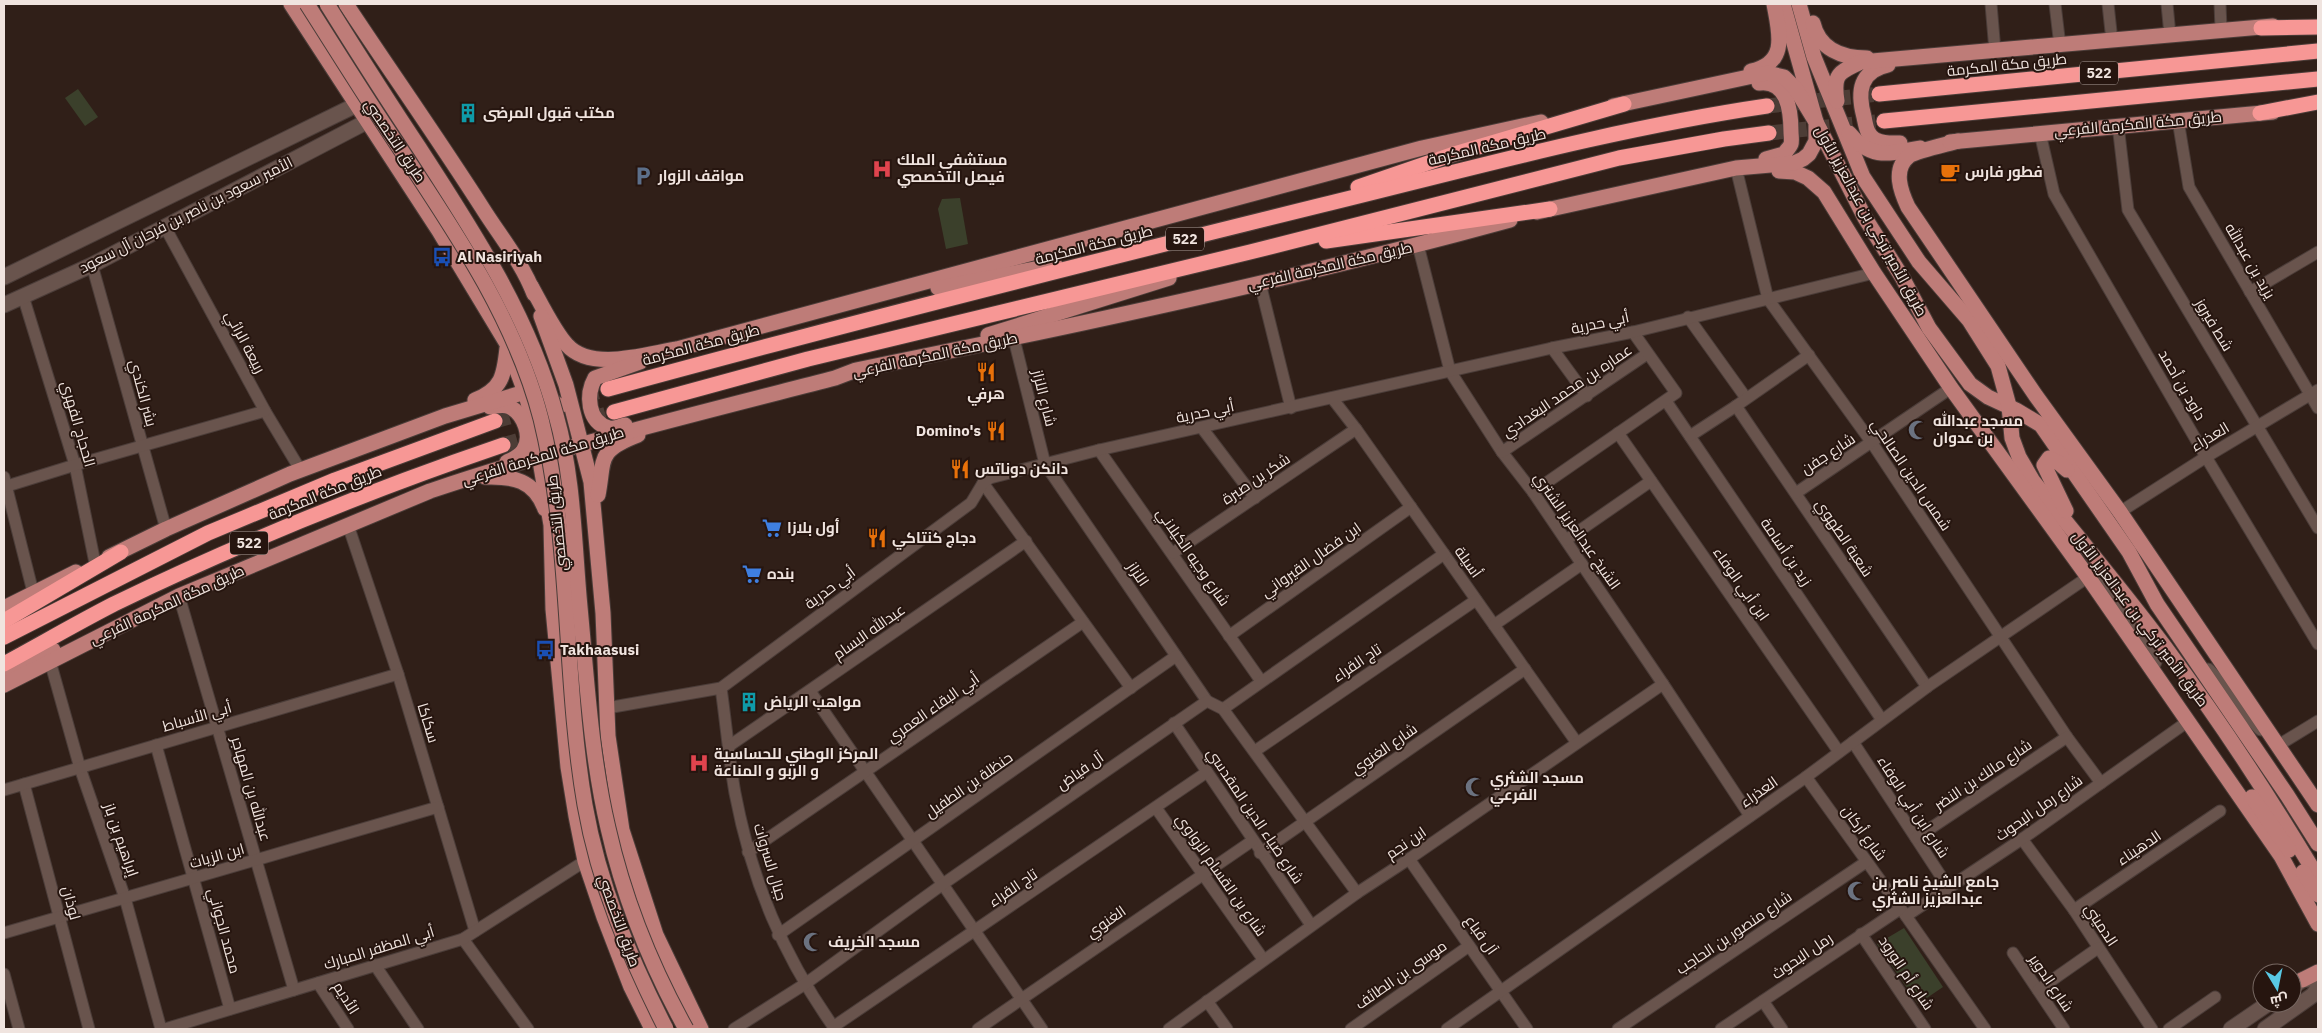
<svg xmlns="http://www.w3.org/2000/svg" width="2322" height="1033" font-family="'IBM Plex Sans',Cairo,sans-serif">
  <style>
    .green { fill: #3b402b }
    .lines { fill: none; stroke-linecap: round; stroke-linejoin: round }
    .highway-tunnel { stroke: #4d3d36; stroke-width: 15; stroke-dasharray: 15 8; stroke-linecap: butt }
    .street-casing { stroke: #4b3d39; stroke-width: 13 }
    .secondary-casing { stroke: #4b3d39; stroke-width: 17 }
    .primary-casing { stroke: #4b3d39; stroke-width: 17 }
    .highway-casing { stroke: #4b3d39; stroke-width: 17 }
    .street { stroke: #69544d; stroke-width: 11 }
    .secondary { stroke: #69544d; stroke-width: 15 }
    .primary { stroke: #be7c78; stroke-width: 15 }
    .highway { stroke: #f79795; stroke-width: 15 }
    .primary-bridge-casing { stroke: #4b3d39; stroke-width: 17; stroke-linecap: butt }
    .primary-bridge { stroke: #be7c78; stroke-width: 15 }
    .labels { text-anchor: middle; stroke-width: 4; stroke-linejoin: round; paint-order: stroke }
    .shield { fill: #26150f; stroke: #b3a6a1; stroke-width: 1 }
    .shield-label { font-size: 14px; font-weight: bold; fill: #f0e4df }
    .street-label { font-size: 15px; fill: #f0e4df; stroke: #26150f }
    .poi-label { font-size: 15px; font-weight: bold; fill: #f0e4df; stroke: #26150f; text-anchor: start }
  </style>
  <rect width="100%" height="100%" fill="#301f18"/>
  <g class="green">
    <polygon points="78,89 98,117 85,126 65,98"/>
    <polygon points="960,198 968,244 946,249 938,209 942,199"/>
    <polygon points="1904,928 1943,987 1918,1004 1877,944"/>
  </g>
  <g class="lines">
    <g class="highway-tunnel">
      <polyline points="1767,106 1879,94"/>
      <polyline points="1769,133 1884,121"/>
      <polyline points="495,421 608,389"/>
      <polyline points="503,445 614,412"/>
    </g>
    <defs>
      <g id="street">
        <polyline points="1991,4 1995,51"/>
        <polyline points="2055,4 2060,46"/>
        <polyline points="2108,4 2112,41"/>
        <polyline points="2167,4 2170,35"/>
        <polyline points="2220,4 2221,29"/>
        <polyline points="2178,120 2189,187 2318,408"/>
        <polyline points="2118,125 2128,210 2318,528"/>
        <polyline points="2040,133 2054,194 2206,457 2318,644"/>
        <polyline points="1736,168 1768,299 1872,443 2067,737 2101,783"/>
        <polyline points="165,227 265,411 301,471"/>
        <polyline points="1418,245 1450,371 1502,452 1533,492 1663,684 1750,816"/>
        <polyline points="92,265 166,529"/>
        <polyline points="1260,283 1291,408"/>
        <polyline points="2250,292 2318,252"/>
        <polyline points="23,296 75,465 95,563"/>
        <polyline points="1688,317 1746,398"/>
        <polyline points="1014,339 1045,464 1207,701"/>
        <polyline points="1552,348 1587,396"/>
        <polyline points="1332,398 1356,429 1577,743"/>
        <polyline points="1666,401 1882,720"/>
        <polyline points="1736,406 1927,687"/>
        <polyline points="1202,428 1255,498"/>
        <polyline points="1618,433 1839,752"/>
        <polyline points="1690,436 1736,406 1809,355"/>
        <polyline points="1099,450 1261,681"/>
        <polyline points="1502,452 1647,354"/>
        <polyline points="4,477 33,592"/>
        <polyline points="983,483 1131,688"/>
        <polyline points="4,487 75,465 265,411"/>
        <polyline points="1533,492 1676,393 1633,332"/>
        <polyline points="1796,493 1951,388"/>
        <polyline points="2120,512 2206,457 2318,390"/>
        <polyline points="348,525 398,674 475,931"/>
        <polyline points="1566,540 1651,481"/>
        <polyline points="1173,553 1356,429"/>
        <polyline points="179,596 294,990"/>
        <polyline points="1494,625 1582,564"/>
        <polyline points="1229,636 1411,507"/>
        <polyline points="50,661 80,768 125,898 161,1029"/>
        <path d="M721,688C726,723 729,759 735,793C752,882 783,956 835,1029"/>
        <polyline points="810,691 1042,1029"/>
        <polyline points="607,708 721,688 971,503 983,483 990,478 1099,450 1552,348 1633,332 1874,273"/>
        <polyline points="1223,709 1444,554"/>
        <polyline points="1174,723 1311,925"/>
        <polyline points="1853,742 1948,887"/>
        <polyline points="156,745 230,1009"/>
        <polyline points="729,746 1026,541"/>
        <polyline points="2277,746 2318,721"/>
        <polyline points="1255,751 1476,600"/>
        <polyline points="1806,777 1906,916 1985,1029"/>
        <polyline points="24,784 89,1029"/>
        <polyline points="4,790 398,674"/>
        <polyline points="1156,808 1263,959"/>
        <polyline points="1916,838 2067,737"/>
        <polyline points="2022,839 2074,910 2152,1029"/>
        <polyline points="748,852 1083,622"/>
        <polyline points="1260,853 1525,669"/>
        <polyline points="1409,859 1527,1029"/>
        <polyline points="2074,910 2220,811"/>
        <polyline points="1906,916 2022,839 2187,722"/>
        <polyline points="4,933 438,807"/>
        <polyline points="1861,934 1925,1029"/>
        <polyline points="778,935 1176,656"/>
        <polyline points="463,939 528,1029"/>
        <polyline points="2013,953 2064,1029"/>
        <polyline points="375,965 418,1029"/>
        <polyline points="4,974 19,1029"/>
        <polyline points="318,983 348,1029"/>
        <polyline points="2038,990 2098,948"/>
        <polyline points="1207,1001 1227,1029"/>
        <polyline points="1763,1001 1782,1029"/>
        <polyline points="833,1027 1207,772"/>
        <polyline points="165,1029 463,939 585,861"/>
        <polyline points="734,1029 805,984 943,884 1207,701 1223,709 1357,893"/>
        <polyline points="978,1029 1252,841"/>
        <polyline points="1169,1029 1357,893 1409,859 1663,684"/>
        <polyline points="1351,1029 1469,946"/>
        <polyline points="1447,1029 1806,777 1927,687 2088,577"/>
        <polyline points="1618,1029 1866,862"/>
        <polyline points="1721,1029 1900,909"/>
        <polyline points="2169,1029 2215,997"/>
      </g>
      <g id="secondary">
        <polyline points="4,277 356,105"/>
        <polyline points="4,305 92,265 366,122"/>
        <polyline points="2100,572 2154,662"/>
        <polyline points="2208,671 2261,728"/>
        <polyline points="2292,987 2302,980 2315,978"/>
        <polyline points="2231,1029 2269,1003"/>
        <polyline points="2265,1029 2313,995 2318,988"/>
      </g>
      <g id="primary">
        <polyline points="291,4 439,231 507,344 525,392 533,420 551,525 553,609 568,767 576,816 585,861 604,917 631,987 652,1029"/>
        <path d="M346,4C391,72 439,140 483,209C500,236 523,264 534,294"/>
        <polyline points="1783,4 1816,122 1865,218 1902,277 1929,328 1970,384 1988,397 2016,410 2041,425 2129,552 2157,604 2287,795 2318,844"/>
        <path d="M1799,4L1814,57L1863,177L1919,262L1969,320L1998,366L2009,406L2012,438L2019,457L2033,481C2077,536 2123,591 2165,647C2220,721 2271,799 2318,878"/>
        <path d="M1813,23C1819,49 1842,58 1867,58"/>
        <path d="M1888,65C1860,71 1857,91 1864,117C1866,126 1867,136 1876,140C1884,144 1892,143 1900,143"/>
        <path d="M1751,71C1789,63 1779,32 1774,4"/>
        <path d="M1759,83C1787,79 1791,110 1791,132C1791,135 1792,141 1791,144C1790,147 1786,151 1784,154L1766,159"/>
        <path d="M1837,101C1833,75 1838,72 1861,62L2273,26"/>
        <path d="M1849,133C1871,160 1888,154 1920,148"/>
        <path d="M1958,141C1948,144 1916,151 1909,156C1892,169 1901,192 1908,207L2036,396L2120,512L2318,805"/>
        <polyline points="1950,142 2273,112"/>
        <polyline points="1779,171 1795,172 1808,178 1824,192 1874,273 1951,388 2088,577 2281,856 2318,924"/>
        <polyline points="1537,212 1736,168 1794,163 1803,159 1809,154 1816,141 1816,122 1796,89 1784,77 1767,73 1613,106"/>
        <path d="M531,286C540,302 555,333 567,345C591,372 646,354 677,349L1422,148L1541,122"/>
        <polyline points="938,288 1055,265"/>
        <polyline points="541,316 566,385 591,482 603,613 608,736 622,830 656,935 701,1029"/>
        <polyline points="988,335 1169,278"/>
        <path d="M475,400C502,389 504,376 507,348"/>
        <path d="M490,407C496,406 504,404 510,407C524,414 533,437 523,451C519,457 513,459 507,462"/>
        <path d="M625,425C620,426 614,429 609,428C587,422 586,394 595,378L640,362"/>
        <path d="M485,477C513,476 534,480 545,509"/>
        <path d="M598,495C605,459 596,451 638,435"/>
        <polyline points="2066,511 2044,465 2049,458 2059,463 2067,470"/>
        <polyline points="109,557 166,529 290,474 445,416 525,392 546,397 560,406"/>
        <polyline points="4,608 76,572"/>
        <polyline points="4,671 53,650"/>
        <path d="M4,685L179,596L430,491C563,446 699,413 835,378L856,370C1075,326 1295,279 1510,220"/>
        <polyline points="2252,797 2289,850"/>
        <polyline points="2303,872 2318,895"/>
        <polyline points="2302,980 2318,972"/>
      </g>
      <g id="highway">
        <polyline points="2261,28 2318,27"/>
        <polyline points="1879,94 2318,51"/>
        <polyline points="2260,113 2318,102"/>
        <polyline points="1884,121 2318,79"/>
        <polyline points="1358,187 1451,155 1624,104"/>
        <polyline points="1326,241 1550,209"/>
        <path d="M608,389C845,324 1083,264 1322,205C1469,169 1617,128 1767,106"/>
        <polyline points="614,412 808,359 1250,252 1619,158 1724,139 1769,133"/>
        <polyline points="4,621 121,552"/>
        <polyline points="4,637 208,533 335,480 495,421"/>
        <path d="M4,664C41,644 77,623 114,604C240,543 371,490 503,445"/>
      </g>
    </defs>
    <use href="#street" class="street-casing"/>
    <use href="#secondary" class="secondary-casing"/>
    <use href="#primary" class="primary-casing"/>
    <use href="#highway" class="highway-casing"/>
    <use href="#street" class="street"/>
    <use href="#secondary" class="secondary"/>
    <use href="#primary" class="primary"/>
    <use href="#highway" class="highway"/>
    <defs>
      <g id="primary-bridge">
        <path d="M307,4C337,51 366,98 397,144C454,230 515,318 541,419C572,545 563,678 585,805C599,885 630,958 666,1029"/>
        <path d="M327,4C357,52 388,101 420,149C474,232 530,318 556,415C574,478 574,543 580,607C587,681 591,756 608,828C624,899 651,966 686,1029"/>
      </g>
    </defs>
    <use href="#primary-bridge" class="primary-bridge-casing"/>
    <use href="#primary-bridge" class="primary-bridge"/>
  </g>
  <defs>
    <symbol id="building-bare" viewBox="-9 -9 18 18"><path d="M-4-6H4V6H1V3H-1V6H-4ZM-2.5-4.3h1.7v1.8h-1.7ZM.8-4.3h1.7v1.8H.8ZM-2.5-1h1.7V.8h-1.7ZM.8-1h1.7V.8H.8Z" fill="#0f9aa8" stroke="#26150f" stroke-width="2.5" paint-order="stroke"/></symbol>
    <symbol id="hospital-bare" viewBox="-9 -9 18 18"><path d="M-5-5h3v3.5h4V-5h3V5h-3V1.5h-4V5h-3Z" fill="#e0444e" stroke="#26150f" stroke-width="2.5" paint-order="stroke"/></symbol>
    <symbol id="cafe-bare" viewBox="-9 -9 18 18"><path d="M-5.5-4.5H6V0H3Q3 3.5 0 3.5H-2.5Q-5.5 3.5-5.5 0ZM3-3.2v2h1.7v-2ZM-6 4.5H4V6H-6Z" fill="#e8710a" stroke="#26150f" stroke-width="2.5" paint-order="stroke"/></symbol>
    <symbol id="parking-bare" viewBox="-9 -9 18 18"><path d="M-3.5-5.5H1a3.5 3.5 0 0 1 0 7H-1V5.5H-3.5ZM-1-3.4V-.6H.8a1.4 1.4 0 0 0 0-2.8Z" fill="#5c6f8a" stroke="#26150f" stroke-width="2.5" paint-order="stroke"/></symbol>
    <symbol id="bus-bare" viewBox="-9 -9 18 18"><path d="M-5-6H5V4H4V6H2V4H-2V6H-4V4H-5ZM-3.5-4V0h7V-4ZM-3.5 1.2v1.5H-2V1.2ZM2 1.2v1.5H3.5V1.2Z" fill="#1a4fb4" stroke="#26150f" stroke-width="2.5" paint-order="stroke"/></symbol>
    <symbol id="restaurant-bare" viewBox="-9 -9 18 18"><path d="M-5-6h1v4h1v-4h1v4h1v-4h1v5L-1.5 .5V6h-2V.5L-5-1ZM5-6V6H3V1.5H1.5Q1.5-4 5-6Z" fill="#e8710a" stroke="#26150f" stroke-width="2.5" paint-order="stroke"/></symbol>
    <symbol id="mosque-bare" viewBox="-9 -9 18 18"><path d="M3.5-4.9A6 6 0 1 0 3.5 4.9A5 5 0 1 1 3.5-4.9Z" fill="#6b7280" stroke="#26150f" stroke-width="2.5" paint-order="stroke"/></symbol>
    <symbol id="supermarket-bare" viewBox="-9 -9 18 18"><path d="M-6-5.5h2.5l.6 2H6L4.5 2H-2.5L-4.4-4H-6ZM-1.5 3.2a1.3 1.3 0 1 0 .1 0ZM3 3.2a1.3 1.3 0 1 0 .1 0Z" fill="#3f7fe0" stroke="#26150f" stroke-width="2.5" paint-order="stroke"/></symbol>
  </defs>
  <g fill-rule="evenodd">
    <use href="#building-bare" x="454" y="99" width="28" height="28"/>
    <use href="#hospital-bare" x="868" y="155" width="28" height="28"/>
    <use href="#cafe-bare" x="1936" y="158" width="28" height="28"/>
    <use href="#parking-bare" x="629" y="162" width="28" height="28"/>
    <use href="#bus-bare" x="428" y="243" width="28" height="28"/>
    <use href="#restaurant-bare" x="972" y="358" width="28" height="28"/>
    <use href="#mosque-bare" x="1904" y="416" width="28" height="28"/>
    <use href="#restaurant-bare" x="982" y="417" width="28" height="28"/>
    <use href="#restaurant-bare" x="946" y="455" width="28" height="28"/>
    <use href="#supermarket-bare" x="758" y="514" width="28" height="28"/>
    <use href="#restaurant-bare" x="863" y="524" width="28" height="28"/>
    <use href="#supermarket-bare" x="738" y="560" width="28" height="28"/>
    <use href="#bus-bare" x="531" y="636" width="28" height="28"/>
    <use href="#building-bare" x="735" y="688" width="28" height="28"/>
    <use href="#hospital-bare" x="685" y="749" width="28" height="28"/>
    <use href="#mosque-bare" x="1461" y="773" width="28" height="28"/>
    <use href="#mosque-bare" x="1843" y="877" width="28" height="28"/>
    <use href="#mosque-bare" x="799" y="928" width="28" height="28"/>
  </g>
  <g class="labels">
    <g class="shield">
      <rect x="2080" y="61.5" width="38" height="23" rx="4"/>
      <rect x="1166" y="227.5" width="38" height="23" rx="4"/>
      <rect x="230" y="531.5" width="38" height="23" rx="4"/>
    </g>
    <g class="shield-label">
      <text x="2099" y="78">522</text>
      <text x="1185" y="244">522</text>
      <text x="249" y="548">522</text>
    </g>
    <g class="street-label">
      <text transform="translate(2007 65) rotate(-6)" y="5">طريق مكة المكرمة</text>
      <text transform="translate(2138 124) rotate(-5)" y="5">طريق مكة المكرمة الفرعي</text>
      <text transform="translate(395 141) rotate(56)" y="5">طريق التخصصي</text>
      <text transform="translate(1487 147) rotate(-13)" y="5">طريق مكة المكرمة</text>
      <text transform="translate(186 215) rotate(-27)" y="5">الأمير سعود بن ناصر بن فرحان آل سعود</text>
      <text transform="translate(1871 221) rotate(61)" y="5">طريق الأمير تركي بن عبدالعزيز الأول</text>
      <text transform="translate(1094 245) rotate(-14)" y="5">طريق مكة المكرمة</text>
      <text transform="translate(2250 261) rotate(60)" y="5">يزيد بن عبدالله</text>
      <text transform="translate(1330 266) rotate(-13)" y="5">طريق مكة المكرمة الفرعي</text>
      <text transform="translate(1600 323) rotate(-12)" y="5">أبي حدرية</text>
      <text transform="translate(2214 325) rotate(59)" y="5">شط فيروز</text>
      <text transform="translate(245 342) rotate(62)" y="5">ربيعة الرائي</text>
      <text transform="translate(701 345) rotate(-15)" y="5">طريق مكة المكرمة</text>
      <text transform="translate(935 355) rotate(-12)" y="5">طريق مكة المكرمة الفرعي</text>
      <text transform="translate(2182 385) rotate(60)" y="5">داود بن أحمد</text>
      <text transform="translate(1567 391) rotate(-34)" y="5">عماره بن محمد البغدادي</text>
      <text transform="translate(143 393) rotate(75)" y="5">بشر الكندي</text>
      <text transform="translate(1044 398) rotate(76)" y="5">شارع اللزاز</text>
      <text transform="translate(1205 412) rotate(-12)" y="5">أبي حدرية</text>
      <text transform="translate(78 424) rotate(74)" y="5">الحجاج الفهري</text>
      <text transform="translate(2210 437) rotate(-31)" y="5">العذراء</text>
      <text transform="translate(1828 454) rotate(-33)" y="5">شارع جفن</text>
      <text transform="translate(543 456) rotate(-17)" y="5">طريق مكة المكرمة الفرعي</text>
      <text transform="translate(1911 475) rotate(56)" y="5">شمس الدين الصالحي</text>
      <text transform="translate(1256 479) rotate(-34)" y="5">شكر بن صبرة</text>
      <text transform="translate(325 493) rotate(-22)" y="5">طريق مكة المكرمة</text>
      <text transform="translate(557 523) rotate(-96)" y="5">طريق التخصصي</text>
      <text transform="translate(1577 531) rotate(55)" y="5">الشيخ عبدالعزيز الشتري</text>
      <text transform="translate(1844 538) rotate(56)" y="5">شعبة الطهوي</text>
      <text transform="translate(1786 552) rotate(56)" y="5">زيد بن أسامة</text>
      <text transform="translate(1193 557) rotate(55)" y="5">شارع وجيه الكيلاني</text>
      <text transform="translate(1311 560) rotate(-35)" y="5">ابن فضال القيرواني</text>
      <text transform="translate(1468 562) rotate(55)" y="5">أسيلة</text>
      <text transform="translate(1138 574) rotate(56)" y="5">اللزاز</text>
      <text transform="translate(1741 584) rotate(55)" y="5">ابن أبي الوفاء</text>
      <text transform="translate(830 588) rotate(-37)" y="5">أبي حدرية</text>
      <text transform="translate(167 605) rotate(-25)" y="5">طريق مكة المكرمة الفرعي</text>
      <text transform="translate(2140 619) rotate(53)" y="5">طريق الأمير تركي بن عبدالعزيز الأول</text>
      <text transform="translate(869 632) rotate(-35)" y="5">عبدالله البسام</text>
      <text transform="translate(1357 663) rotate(-34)" y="5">تاج القراء</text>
      <text transform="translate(933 708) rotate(-35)" y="5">أبي البقاء العمري</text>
      <text transform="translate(197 717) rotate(-16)" y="5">أبي الأسباط</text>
      <text transform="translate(428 723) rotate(73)" y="5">سكاكا</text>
      <text transform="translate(1384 749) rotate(-35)" y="5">شارع الغنوي</text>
      <text transform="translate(1080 771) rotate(-35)" y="5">آل فياض</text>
      <text transform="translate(1983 775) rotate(-34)" y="5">شارع مالك بن النضر</text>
      <text transform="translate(969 785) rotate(-35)" y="5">حنظلة بن الطفيل</text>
      <text transform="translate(251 789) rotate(74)" y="5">عبدالله بن المهاجر</text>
      <text transform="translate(1759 792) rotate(-35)" y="5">العذراء</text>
      <text transform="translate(1913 807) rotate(57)" y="5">شارع ابن أبي الوفاء</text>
      <text transform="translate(2039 808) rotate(-35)" y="5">شارع رمل البحوث</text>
      <text transform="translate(1255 816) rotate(56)" y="5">شارع ضياء الدين المقدسي</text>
      <text transform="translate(1864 833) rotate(54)" y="5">شارع أركان</text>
      <text transform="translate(121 840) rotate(71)" y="5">إبراهيم بن باز</text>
      <text transform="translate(1406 843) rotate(-34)" y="5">ابن نجم</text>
      <text transform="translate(2139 848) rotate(-34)" y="5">الدهيناء</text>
      <text transform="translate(217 856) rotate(-16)" y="5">ابن الزيات</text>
      <text transform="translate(770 862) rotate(73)" y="5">جبال السروات</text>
      <text transform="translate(1221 875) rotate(55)" y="5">شارع بن القسام الزواوي</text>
      <text transform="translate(1013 888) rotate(-34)" y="5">تاج القراء</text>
      <text transform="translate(71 903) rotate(75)" y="5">لوذان</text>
      <text transform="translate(619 921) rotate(70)" y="5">طريق التخصصي</text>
      <text transform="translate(1106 922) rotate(-35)" y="5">الغنوي</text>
      <text transform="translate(2101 925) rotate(57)" y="5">الدميني</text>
      <text transform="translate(224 931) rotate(75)" y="5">محمد الجواني</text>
      <text transform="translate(1734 933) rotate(-34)" y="5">شارع منصور بن الحاجب</text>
      <text transform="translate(1481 935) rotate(55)" y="5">آل قباع</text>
      <text transform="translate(379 948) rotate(-17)" y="5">أبي المظفر المبارك</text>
      <text transform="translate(1802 956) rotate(-34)" y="5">رمل البحوث</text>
      <text transform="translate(1906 973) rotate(56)" y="5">شارع أم الورود</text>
      <text transform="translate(1401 975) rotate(-35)" y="5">موسى بن الطائف</text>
      <text transform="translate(2051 983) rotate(56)" y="5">شارع الدوير</text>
      <text transform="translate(346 998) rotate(58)" y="5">الأديم</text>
    </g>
    <g class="poi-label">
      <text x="483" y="118">مكتب قبول المرضى</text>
      <text x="897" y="165">مستشفى الملك<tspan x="897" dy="17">فيصل التخصصي</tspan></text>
      <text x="1965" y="177">فطور فارس</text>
      <text x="658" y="181">مواقف الزوار</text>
      <text x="457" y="262">Al Nasiriyah</text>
      <text x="986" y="399" text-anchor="middle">هرفي</text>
      <text x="1933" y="426">مسجد عبدالله<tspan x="1933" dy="17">بن عدوان</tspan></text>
      <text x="981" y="436" text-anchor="end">Domino's</text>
      <text x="975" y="474">دانكن دوناتس</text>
      <text x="787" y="533">أول بلازا</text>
      <text x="892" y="543">دجاج كنتاكي</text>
      <text x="767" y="579">بنده</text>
      <text x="560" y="655">Takhaasusi</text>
      <text x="764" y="707">مواهب الرياض</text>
      <text x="714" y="759">المركز الوطني للحساسية<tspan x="714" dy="17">و الربو و المناعة</tspan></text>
      <text x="1490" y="783">مسجد الشثري<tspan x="1490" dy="17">الفرعي</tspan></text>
      <text x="1872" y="887">جامع الشيخ ناصر بن<tspan x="1872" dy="17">عبدالعزيز الشثري</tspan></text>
      <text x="828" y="947">مسجد الخريف</text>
    </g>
  </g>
  <rect width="2322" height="1033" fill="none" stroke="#f0e4df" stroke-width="10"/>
  <g transform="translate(2277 988) rotate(170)"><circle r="24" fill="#26150f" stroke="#776862"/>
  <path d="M0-4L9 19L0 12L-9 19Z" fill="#59c8e4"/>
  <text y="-8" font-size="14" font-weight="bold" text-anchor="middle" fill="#f0e4df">ش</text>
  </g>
</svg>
